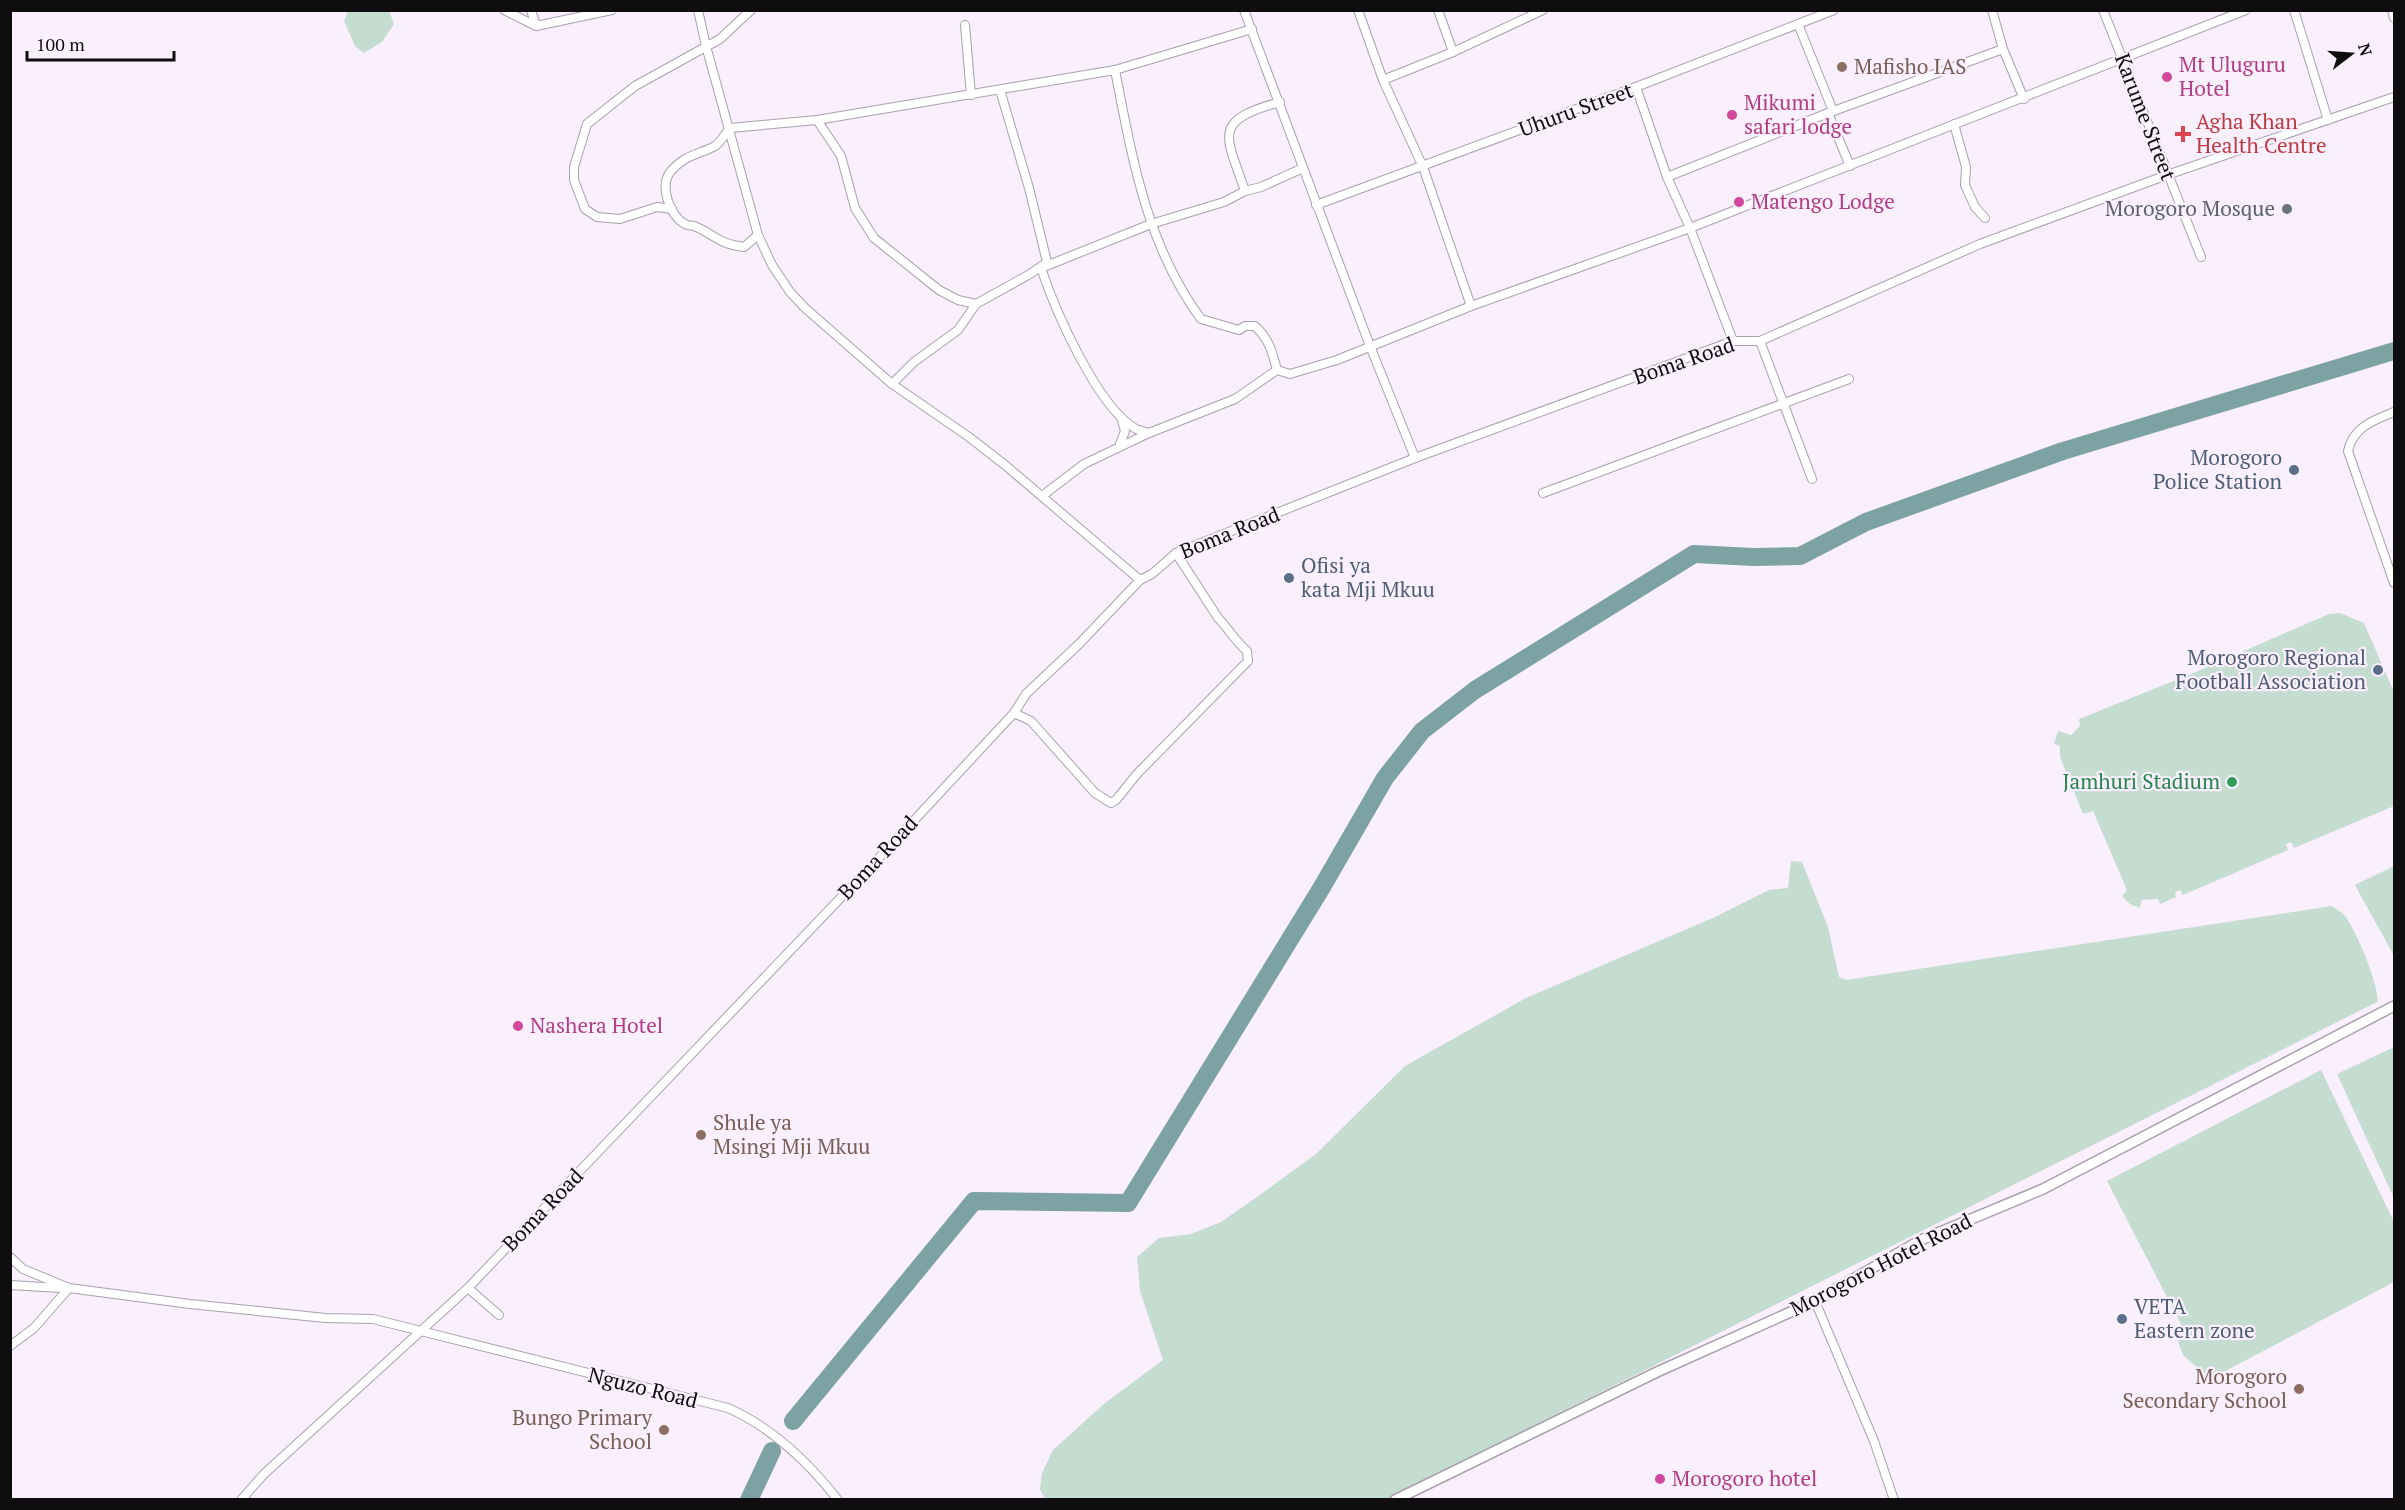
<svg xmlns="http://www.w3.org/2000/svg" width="2405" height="1510" font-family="'PT Serif',serif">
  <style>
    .green { fill: #c5dcd0 }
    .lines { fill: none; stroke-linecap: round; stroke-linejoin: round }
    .river { stroke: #7da2a3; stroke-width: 18 }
    .minor-casing { stroke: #a9a0ad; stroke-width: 10 }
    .tertiary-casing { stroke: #a9a0ad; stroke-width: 12 }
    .minor { stroke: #fff; stroke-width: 8 }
    .tertiary { stroke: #fff; stroke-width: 9 }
    .education-dot { fill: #8d6e63; stroke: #f9effd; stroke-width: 2 }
    .hotel-dot { fill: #d1479c; stroke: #f9effd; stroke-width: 2 }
    .health-dot { fill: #e0444e; stroke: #f9effd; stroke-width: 2 }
    .worship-dot { fill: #6b7280; stroke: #f9effd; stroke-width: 2 }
    .service-dot { fill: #5c6f8a; stroke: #f9effd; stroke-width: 2 }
    .leisure-dot { fill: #2e9e5b; stroke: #f9effd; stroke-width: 2 }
    .labels { text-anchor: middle; stroke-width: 4.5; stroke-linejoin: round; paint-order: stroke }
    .hotel-label { font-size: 21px; fill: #b23c85; stroke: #f9effd; text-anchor: start }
    .education-label { font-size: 21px; fill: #785e54; stroke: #f9effd; text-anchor: start }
    .street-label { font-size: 21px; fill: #100d11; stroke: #f9effd }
    .health-label { font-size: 21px; fill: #be3a42; stroke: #f9effd; text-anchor: start }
    .worship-label { font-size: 21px; fill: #5b616d; stroke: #f9effd; text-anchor: end }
    .service-label { font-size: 21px; fill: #4e5e75; stroke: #f9effd; text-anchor: end }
    .leisure-label { font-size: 21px; fill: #27864d; stroke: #f9effd; text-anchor: end }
  </style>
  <rect width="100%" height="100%" fill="#f9effd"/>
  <g class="green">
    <polygon points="348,11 389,11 394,24 382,42 364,53 355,46 344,21"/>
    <polygon points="2340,613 2364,623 2394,692 2394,806 2294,848 2291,842 2286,844 2288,850 2183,895 2180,890 2175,892 2176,897 2160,904 2158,899 2142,900 2140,908 2130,904 2122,896 2127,890 2093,811 2083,814 2060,757 2060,746 2054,744 2058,731 2071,735 2080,726 2079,719 2191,674 2329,614"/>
    <path d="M1791,861L1802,862L1828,927L1839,977L1846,980L2332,906C2335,909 2341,911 2344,915C2354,925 2381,989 2377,1002L1389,1499L1046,1500L1040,1490L1042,1473L1053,1450L1105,1403L1163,1360L1140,1291L1137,1257L1159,1238L1191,1234L1221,1222L1257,1197L1316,1154L1405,1066L1526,998L1715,917L1769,890L1788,888Z"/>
    <polygon points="2394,866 2394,956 2355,885"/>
    <polygon points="2394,1047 2394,1196 2393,1196 2337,1074"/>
    <polygon points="2321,1070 2394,1222 2394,1282 2210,1379 2183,1355 2175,1333 2183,1328 2107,1181"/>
  </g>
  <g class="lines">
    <g class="river">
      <polyline points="793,1421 974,1201 1128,1203 1322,887 1385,778 1422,731 1475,690 1694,554 1754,557 1800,556 1866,522 2063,451 2394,351"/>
      <polyline points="749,1500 772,1451"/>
    </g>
    <defs>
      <g id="minor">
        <polyline points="504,10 536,26 612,10"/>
        <polyline points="531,10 536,26"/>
        <polyline points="698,10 706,46 758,235 772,265 790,292 805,308 892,384 969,437 1005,465 1140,580"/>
        <polyline points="1244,10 1370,346 1415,458"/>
        <polyline points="1358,10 1383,80 1423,167 1471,306"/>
        <polyline points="1438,10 1453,52"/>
        <polyline points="1992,10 2003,49 2024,99"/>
        <polyline points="2103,10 2201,257"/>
        <polyline points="2294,10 2328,120"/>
        <polyline points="2392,10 2394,18"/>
        <polyline points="1798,24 1833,111 1828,113 1850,166"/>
        <polyline points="965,25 971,95"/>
        <path d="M1115,70C1132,158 1147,246 1201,319L1239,330L1245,326H1255C1269,339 1272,351 1277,370"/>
        <polyline points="1383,80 1453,52 1543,10"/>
        <polyline points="1636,87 1667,177 1690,228 1733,341"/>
        <polyline points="1000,90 1029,188 1047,262"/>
        <polyline points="817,120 841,156 855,208 874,238 939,290 958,300 976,304"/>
        <polyline points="1954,124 1966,167 1965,185 1975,207 1985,218"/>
        <polyline points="1667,177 1828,113 2003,49"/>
        <path d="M1245,191C1226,135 1211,121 1280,102"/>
        <polyline points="1316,205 1636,87 1834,10"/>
        <polyline points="672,209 657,207 620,219 597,217 585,209 574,180 574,167 587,124 635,86 720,39 751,10"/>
        <path d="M758,235L744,247C718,244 714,234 694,226C690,225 688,226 685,224C669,215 659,185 671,171C686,154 698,155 715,146C720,143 725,134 730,128L817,120L1115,70L1252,29"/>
        <path d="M1041,268C1055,310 1097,407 1136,429C1140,431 1144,431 1149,433L1235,399L1277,370L1290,374L1337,360L1471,306L1690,228L2246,10"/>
        <polyline points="1041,268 1151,224 1224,202 1245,191 1261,187 1303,168"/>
        <polyline points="1760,341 1812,479"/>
        <polyline points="892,384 914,362 958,330 976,304 1030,274 1043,265"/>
        <path d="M2394,412C2374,420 2353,427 2348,451L2394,583"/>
        <polyline points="1119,447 1125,431 1121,417"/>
        <polyline points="1543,493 1849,379"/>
        <polyline points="1042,496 1084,464 1149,433"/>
        <path d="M1014,713L1031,721L1095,793L1111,803L1116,800L1137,774L1248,661L1247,651C1235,641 1228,628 1218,618L1176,553"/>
        <path d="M10,1257L23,1269L69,1288L190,1304L325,1318L373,1319L728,1408C771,1427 809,1463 838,1500"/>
        <polyline points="10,1285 61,1288"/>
        <polyline points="468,1288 499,1315"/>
        <polyline points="1815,1301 1874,1441 1894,1500"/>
        <polyline points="10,1346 34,1328 69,1288"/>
        <polyline points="241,1500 264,1474 468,1288 893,843 1014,713 1026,694 1080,643 1140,580 1152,574 1176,553 1415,458 1733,341 1760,341 1980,244 2167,175 2394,97"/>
      </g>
      <polyline id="tertiary" points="1395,1500 1657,1372 1815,1301 1921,1240 2043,1189 2394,1006"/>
    </defs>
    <use href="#minor" class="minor-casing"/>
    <use href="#tertiary" class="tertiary-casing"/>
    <use href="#minor" class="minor"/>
    <use href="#tertiary" class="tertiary"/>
  </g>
  <g class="education-dot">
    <circle cx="1842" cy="67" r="6"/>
    <circle cx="701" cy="1135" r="6"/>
    <circle cx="2299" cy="1389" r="6"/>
    <circle cx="664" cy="1430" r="6"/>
  </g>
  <g class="hotel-dot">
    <circle cx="2167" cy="77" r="6"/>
    <circle cx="1732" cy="115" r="6"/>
    <circle cx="1739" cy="202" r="6"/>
    <circle cx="518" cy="1026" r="6"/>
    <circle cx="1660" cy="1479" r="6"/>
  </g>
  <path class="health-dot" d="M2180 125h6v6h6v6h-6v6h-6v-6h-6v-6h6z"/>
  <circle class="worship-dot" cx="2287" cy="209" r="6"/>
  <g class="service-dot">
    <circle cx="2294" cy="470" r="6"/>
    <circle cx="1289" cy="578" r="6"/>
    <circle cx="2378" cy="670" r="6"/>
    <circle cx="2122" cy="1319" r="6"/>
  </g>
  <circle class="leisure-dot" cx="2232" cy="782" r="6"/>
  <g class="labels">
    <g class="hotel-label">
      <text x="2179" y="72">Mt Uluguru<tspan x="2179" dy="24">Hotel</tspan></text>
      <text x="1744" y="110">Mikumi<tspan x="1744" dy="24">safari lodge</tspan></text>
      <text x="1751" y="209">Matengo Lodge</text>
      <text x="530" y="1033">Nashera Hotel</text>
      <text x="1672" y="1486">Morogoro hotel</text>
    </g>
    <g class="education-label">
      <text x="1854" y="74">Mafisho IAS</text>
      <text x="713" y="1130">Shule ya<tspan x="713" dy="24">Msingi Mji Mkuu</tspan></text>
      <text x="2287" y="1384" text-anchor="end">Morogoro<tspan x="2287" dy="24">Secondary School</tspan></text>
      <text x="652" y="1425" text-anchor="end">Bungo Primary<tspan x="652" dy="24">School</tspan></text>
    </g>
    <g class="street-label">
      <text transform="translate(1576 110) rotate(-20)" y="7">Uhuru Street</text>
      <text transform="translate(2145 117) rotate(69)" y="7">Karume Street</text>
      <text transform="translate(1684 361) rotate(-19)" y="7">Boma Road</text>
      <text transform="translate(1230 533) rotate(-22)" y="7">Boma Road</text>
      <text transform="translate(878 858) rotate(-47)" y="7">Boma Road</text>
      <text transform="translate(543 1210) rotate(-46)" y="7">Boma Road</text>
      <text transform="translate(1881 1265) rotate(-27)" y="7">Morogoro Hotel Road</text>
      <text transform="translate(643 1388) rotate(14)" y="7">Nguzo Road</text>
    </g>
    <g class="health-label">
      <text x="2196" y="129">Agha Khan<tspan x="2196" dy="24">Health Centre</tspan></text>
    </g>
    <g class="worship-label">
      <text x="2275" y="216">Morogoro Mosque</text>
    </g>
    <g class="service-label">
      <text x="2282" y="465">Morogoro<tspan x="2282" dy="24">Police Station</tspan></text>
      <text x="1301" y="573" text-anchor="start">Ofisi ya<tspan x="1301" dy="24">kata Mji Mkuu</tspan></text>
      <text x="2366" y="665">Morogoro Regional<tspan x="2366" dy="24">Football Association</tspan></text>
      <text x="2134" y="1314" text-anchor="start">VETA<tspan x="2134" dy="24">Eastern zone</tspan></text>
    </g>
    <g class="leisure-label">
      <text x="2220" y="789">Jamhuri Stadium</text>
    </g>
  </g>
  <rect width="2405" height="1510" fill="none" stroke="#100d11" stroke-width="24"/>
  <g transform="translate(2351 54) rotate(73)" stroke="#f9effd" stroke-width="4.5" paint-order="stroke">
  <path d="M0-4.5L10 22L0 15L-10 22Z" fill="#100d11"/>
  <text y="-9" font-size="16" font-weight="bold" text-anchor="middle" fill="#100d11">N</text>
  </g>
  <path d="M27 51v9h147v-9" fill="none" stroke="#100d11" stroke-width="3"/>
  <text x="36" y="51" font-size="18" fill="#100d11" stroke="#f9effd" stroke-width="4.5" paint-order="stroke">100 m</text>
</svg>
